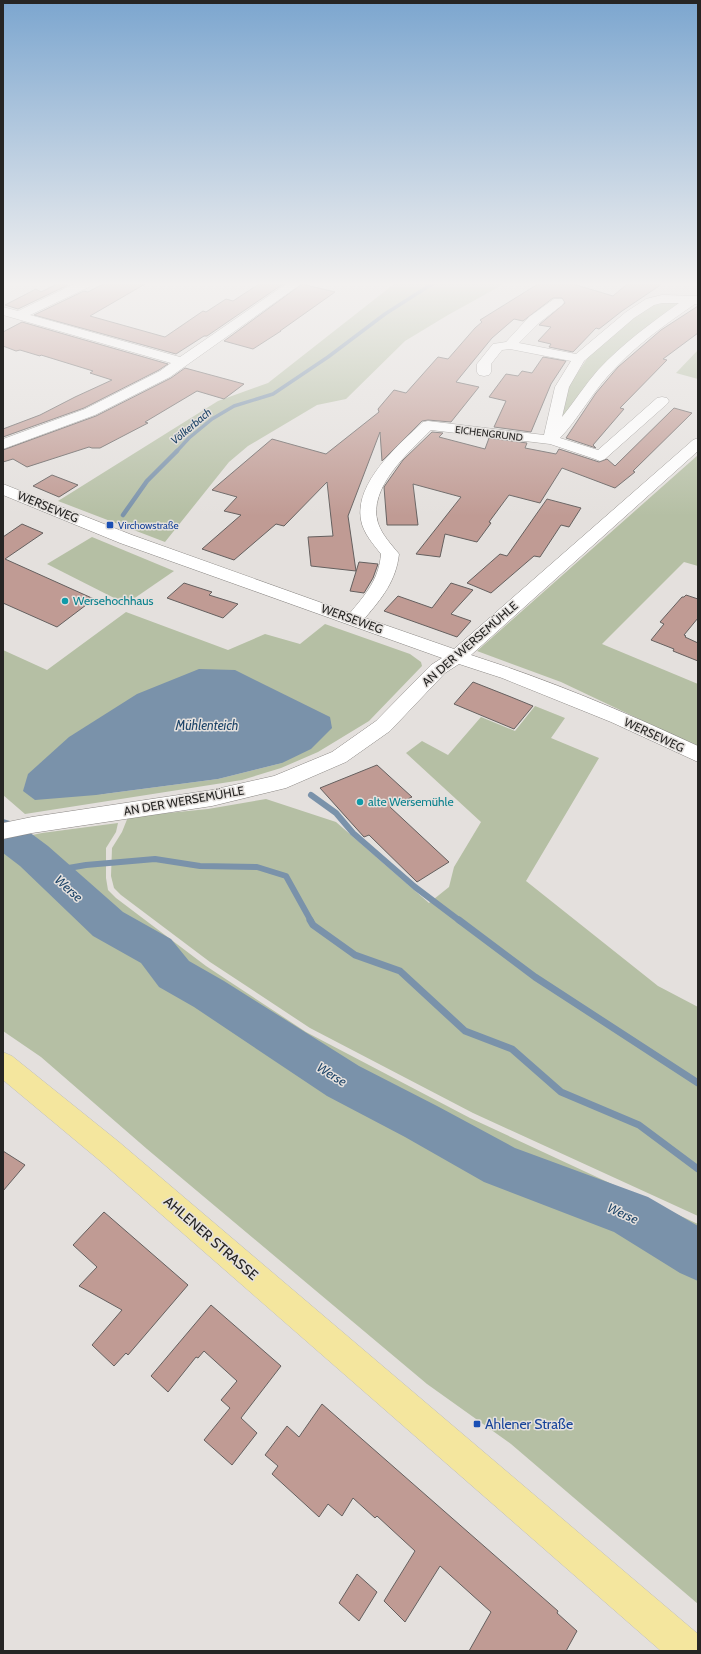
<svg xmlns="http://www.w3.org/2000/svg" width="701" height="1654" font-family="Cabin,sans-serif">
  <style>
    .green { fill: #b5bfa4; fill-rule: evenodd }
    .water { fill: #7a92aa }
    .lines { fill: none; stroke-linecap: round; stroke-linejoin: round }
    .stream-far3 { stroke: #7a92aa; stroke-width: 3.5 }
    .stream-far2 { stroke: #7a92aa; stroke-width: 4.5 }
    .stream-far1 { stroke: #7a92aa; stroke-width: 6 }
    .stream { stroke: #7a92aa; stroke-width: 7 }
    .river { fill: #7a92aa; fill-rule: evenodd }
    .building { fill: #c09b94; stroke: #65605f }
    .minor-casing { stroke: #8c8986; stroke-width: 1 }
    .major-casing { stroke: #bebebd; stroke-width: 1 }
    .minor { fill: #fff; fill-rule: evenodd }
    .major { fill: #f4e69e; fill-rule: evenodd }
    .transit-dot { fill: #1a4fb4; stroke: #e4e0dd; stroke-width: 1.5 }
    .culture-dot { fill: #0f9aa8; stroke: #e4e0dd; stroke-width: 1.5 }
    .labels { text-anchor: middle; stroke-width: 3; stroke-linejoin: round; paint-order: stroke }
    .far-street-label { font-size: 10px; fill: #262524; stroke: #e4e0dd }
    .far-transit-label { font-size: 10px; fill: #164399; stroke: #e4e0dd; text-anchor: start }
    .far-water-label { font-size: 11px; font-style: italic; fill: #1d4468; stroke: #e4e0dd }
    .street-label { font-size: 12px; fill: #262524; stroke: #e4e0dd }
    .culture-label { font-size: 12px; fill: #0d838f; stroke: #e4e0dd; text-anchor: start }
    .water-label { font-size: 13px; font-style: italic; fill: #1d4468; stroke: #e4e0dd }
    .near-street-label { font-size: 14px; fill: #262524; stroke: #e4e0dd }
    .near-transit-label { font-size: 14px; fill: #164399; stroke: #e4e0dd; text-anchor: start }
  </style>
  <rect width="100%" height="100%" fill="#e4e0dd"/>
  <g class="green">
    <polygon points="394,284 504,284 448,315 405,341 346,399 317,405 248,446 229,462 165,542 58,501 218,401 268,383"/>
    <polygon points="656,302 682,302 646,333 562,424 559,413 569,385 589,356 627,321"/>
    <polygon points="698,350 698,379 676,373"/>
    <polygon points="698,455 698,566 684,562 602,644 698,684 698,747 561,682 477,651"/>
    <polygon points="92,537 174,571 126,604 47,564"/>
    <path d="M126,612L228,650L265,634L300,644L325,624L410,654L421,662L422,666L369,721L318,752L281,768L242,780L25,814L3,795V650L47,670ZM282,763L218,779L96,795Z"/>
    <polygon points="535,706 565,718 551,738 599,758 526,881 658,986 698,1007 698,1216 473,1113 310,1028 210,962 121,895 114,888 111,876 112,848 122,832 128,817 208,809 266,799 336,822 429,903 449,887 454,867 481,822 406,753 422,741 448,755 481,717 515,731"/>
    <polygon points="118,823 116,832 106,848 106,878 108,890 116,898 206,966 306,1032 470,1118 698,1224 698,1604 511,1444 427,1384 147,1149 41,1057 3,1031 3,841 42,833"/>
  </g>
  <polygon class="water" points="199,669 235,670 330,717 332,728 311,749 282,763 218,779 96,795 35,800 23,791 28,774 69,737 137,694"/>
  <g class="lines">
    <polyline class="stream-far3" points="176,452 189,438 212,419 234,406 273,394 328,357 385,314 432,284"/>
    <polyline class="stream-far2" points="123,515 147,481 177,451"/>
    <g class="stream-far1">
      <polyline points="311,795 336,813 353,833 415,887 460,921"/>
      <polyline points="51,871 86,865 155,859 200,866 257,867 286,876 311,921"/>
    </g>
    <g class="stream">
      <polyline points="310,920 313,925 355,955 400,971 465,1031 512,1049 561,1092 639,1125 698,1169"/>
      <polyline points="459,920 535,977 698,1083"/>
    </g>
    <polygon class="river" points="3,819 17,823 48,846 123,912 171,939 189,961 224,981 359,1066 439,1107 515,1148 648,1197 698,1226 698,1281 680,1273 614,1232 484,1182 405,1137 327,1096 194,1007 159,987 141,963 93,936 20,866 3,853"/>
  </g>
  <g class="building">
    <polygon points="57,284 68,285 18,309 5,305 36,289 41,292"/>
    <polygon points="103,284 145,284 90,316 165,337 203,311 206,312 226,299 233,301 259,284 283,284 207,336 204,336 176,354 34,315 84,291 88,292"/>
    <polygon points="302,284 335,292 280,331 281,331 253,349 224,341"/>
    <polygon points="538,284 573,284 613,296 627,284 662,284 622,311 599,329 596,328 573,352 549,347 551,344 538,341 551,327 539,325 565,303 562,298 553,298 523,321 514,319 492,338 456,382 479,387 451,422 428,420 422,421 382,461 380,432 348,516 356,571 311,566 308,537 333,536 327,482 284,526 276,524 234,560 202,549 241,515 224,511 237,497 212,490 272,439 326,454 379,412 378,409 394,390 406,393 438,357 448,359 475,328 482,322 480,320"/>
    <polygon points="698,306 698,333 663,359 667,360 620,408 624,409 593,445 596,448 566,438 596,393 618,367 661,330"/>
    <polygon points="22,322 168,364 159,370 84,408 3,437 3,429 40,415 75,397 112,380 90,373 93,371 41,355 40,356 20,350 16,351 3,346 3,332"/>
    <polygon points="543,357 566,361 551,384 531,432 494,427 506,401 489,397 506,374 518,376 522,371 532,373"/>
    <polygon points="185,368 244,384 224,399 197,391 145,422 148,423 100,448 92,448 89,447 27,467 13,459 3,462 3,450 96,416 171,378"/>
    <polygon points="674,408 692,413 633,471 635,472 615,488 562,468 540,503 509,495 489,522 491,523 477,542 445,534 440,557 416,554 461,497 413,484 418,525 387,525 384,487 386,484 403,460 432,432 443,433 439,437 485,449 489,438 527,443 525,448 556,454 559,449 599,462 607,459 615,466"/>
    <polygon points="52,475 78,485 59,497 33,486"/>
    <polygon points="547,499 581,508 569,527 561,525 540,557 534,556 491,593 467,583 500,554 507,556"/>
    <polygon points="22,524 43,533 5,559 94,599 57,627 3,603 3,537"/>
    <polygon points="359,562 378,564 373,578 364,593 350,591"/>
    <polygon points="184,583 212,592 209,595 238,604 223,618 167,598"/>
    <polygon points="451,583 473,590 451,614 471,621 457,637 384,611 398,596 432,608"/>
    <polygon points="686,595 698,599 698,618 684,635 686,636 685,637 698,643 698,661 673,651 674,649 651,640 664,624 660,622 682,597 684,597"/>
    <polygon points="473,682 511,697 533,706 514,729 454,704"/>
    <polygon points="377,765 412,797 390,807 449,862 417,882 369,835 364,837 320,788"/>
    <polygon points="3,1151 25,1165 3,1191"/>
    <polygon points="104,1212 188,1285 128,1355 126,1353 114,1366 92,1345 122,1310 79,1286 97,1267 73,1245"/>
    <polygon points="211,1305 281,1366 241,1418 257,1433 232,1465 204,1440 230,1408 221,1400 237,1381 204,1351 198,1358 196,1357 168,1392 151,1376"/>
    <polygon points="322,1404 558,1611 557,1613 577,1631 566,1651 469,1651 491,1612 440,1566 405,1622 384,1601 415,1551 377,1516 375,1518 353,1498 342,1516 328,1504 319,1517 272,1474 278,1466 265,1455 287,1426 299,1437"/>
    <polygon points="357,1574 377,1592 359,1621 339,1603"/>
  </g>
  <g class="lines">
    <defs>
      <g id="minor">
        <polygon points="74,284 91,284 89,287 30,315 180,357 286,284 301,284 170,377 95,415 3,449 3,439 85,409 160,371 171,363 3,315 3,307 18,311"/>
        <path d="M662,295L698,296V304H695C664,325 632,348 607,377C590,396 578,419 560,438L598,450L657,398L662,397L667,398L669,401L667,404L605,459L600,461L595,459L550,444L431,430C410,451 367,488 378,523C382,535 391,544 399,554C396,581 382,598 365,618L454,649L693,440L698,438V451L471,655C549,680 623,711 698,746V762L611,722L502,678L459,664L445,673L390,731L346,762L286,788L212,806L32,833L3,839V823L32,817L212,790L274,776L332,752L376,721L431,665L442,658L120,543L3,495V484L132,535L350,613C366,594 379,579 381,554C374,545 363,533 361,520C354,483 399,444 423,422L428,421L544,435L555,387L571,361L510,349L502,350L491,364V372L489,375L484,376L479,375L477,372V364L493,344L506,342L529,317L554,299H562L564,302L562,305L539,323L519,343L576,354L626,312L646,299ZM662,303H679C651,323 622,344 598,370C585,385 574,402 562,417L569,387L584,361L634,318L654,305Z"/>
      </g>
      <polygon id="major" points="3,1052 12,1056 119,1142 698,1634 698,1651 661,1651 99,1160 3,1080"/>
    </defs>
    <use href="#minor" class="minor-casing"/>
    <use href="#major" class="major-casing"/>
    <use href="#minor" class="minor"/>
    <use href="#major" class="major"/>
  </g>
  <linearGradient id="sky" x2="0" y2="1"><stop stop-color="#7ca6cf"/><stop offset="0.55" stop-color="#f3f1f0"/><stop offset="1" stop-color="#f3f1f0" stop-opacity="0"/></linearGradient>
  <rect width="701" height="516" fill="url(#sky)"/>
  <g class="transit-dot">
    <rect x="106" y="521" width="8" height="8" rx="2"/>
    <rect x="473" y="1420" width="8" height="8" rx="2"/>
  </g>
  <g class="culture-dot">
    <circle cx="65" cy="601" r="4"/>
    <circle cx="360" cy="802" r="4"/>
  </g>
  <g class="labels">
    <g class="far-street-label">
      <text transform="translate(489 433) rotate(7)" y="4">EICHENGRUND</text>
    </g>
    <g class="far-transit-label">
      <text x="118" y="529">Virchowstraße</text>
    </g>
    <g class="far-water-label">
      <text transform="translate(191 426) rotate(-40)" y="4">Völkerbach</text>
    </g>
    <g class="street-label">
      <text transform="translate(48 507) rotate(22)" y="4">WERSEWEG</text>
      <text transform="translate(352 619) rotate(20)" y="4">WERSEWEG</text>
      <text transform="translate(470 644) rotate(-41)" y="4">AN DER WERSEMÜHLE</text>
      <text transform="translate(654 735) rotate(25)" y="4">WERSEWEG</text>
      <text transform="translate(184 801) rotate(-10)" y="4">AN DER WERSEMÜHLE</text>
    </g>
    <g class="culture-label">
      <text x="73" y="605">Wersehochhaus</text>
      <text x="368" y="806">alte Wersemühle</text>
    </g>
    <g class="water-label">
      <text x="207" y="730">Mühlenteich</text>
      <text transform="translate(69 888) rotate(42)" y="5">Werse</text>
      <text transform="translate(332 1074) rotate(32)" y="5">Werse</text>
      <text transform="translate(623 1213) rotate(24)" y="5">Werse</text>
    </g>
    <g class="near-street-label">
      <text transform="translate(211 1238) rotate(41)" y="5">AHLENER STRASSE</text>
    </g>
    <g class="near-transit-label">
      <text x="485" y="1429">Ahlener Straße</text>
    </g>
  </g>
  <rect width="701" height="1654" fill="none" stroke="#262524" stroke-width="8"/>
</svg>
